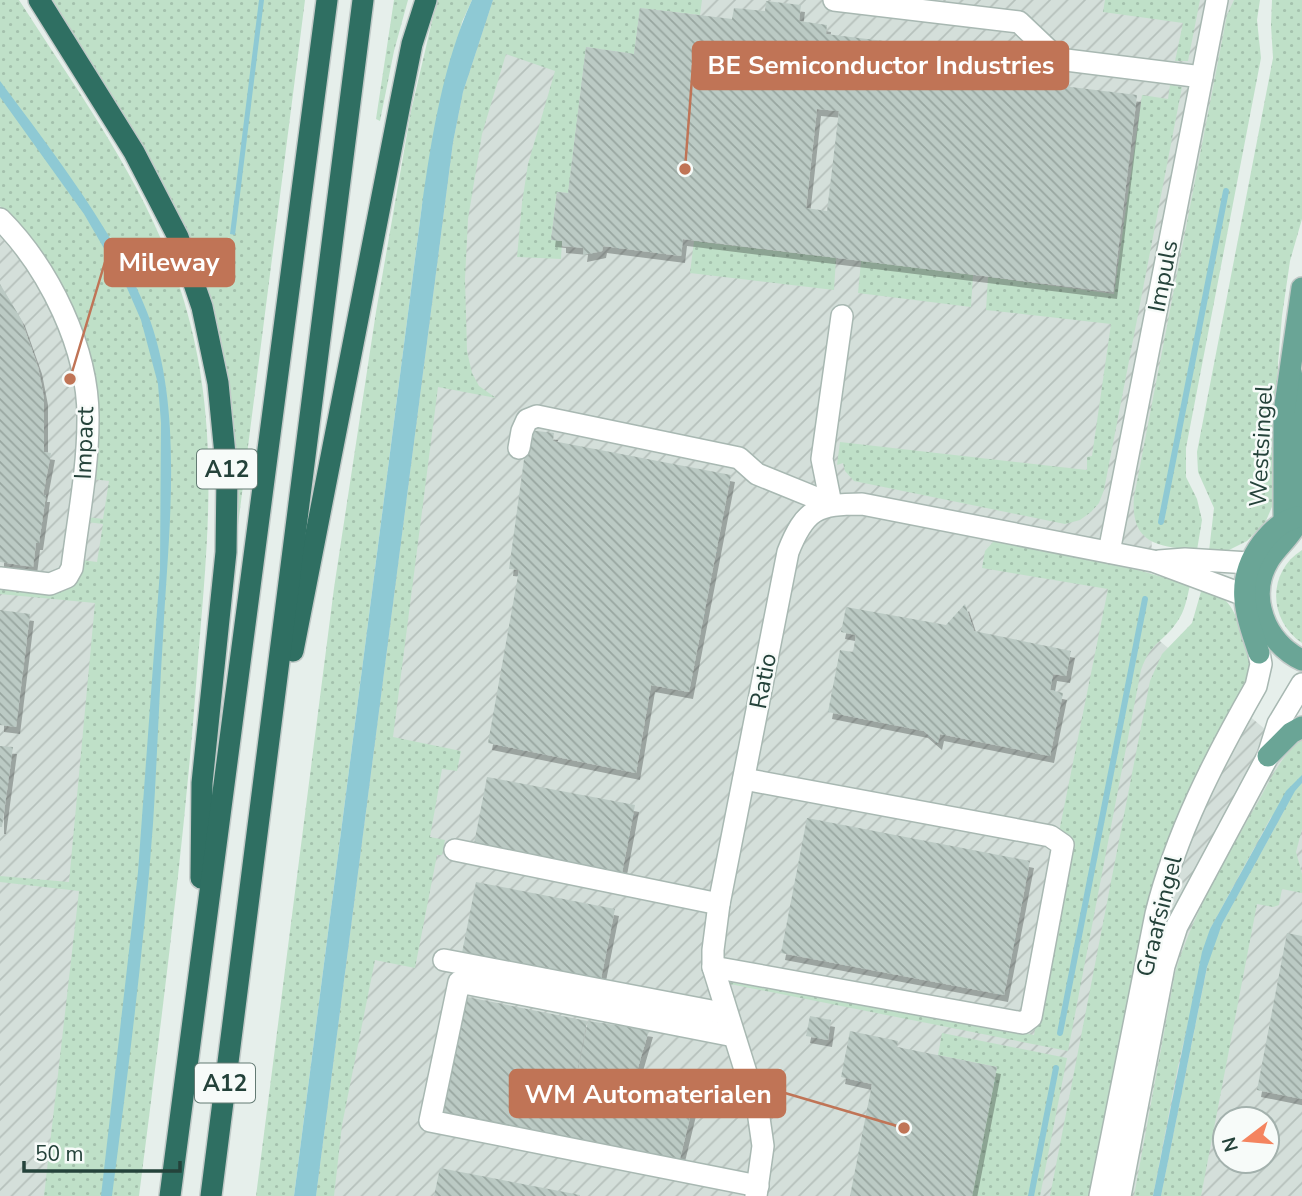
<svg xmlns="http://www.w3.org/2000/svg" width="1302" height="1196" font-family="'Nunito Sans',sans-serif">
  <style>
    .industrial { fill: url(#industrial-furrows); fill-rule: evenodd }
    .grass { fill: url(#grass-dots) }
    .water { fill: #8ec9d4 }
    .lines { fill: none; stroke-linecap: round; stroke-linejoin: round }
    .stream { stroke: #8ec9d4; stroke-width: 6 }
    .building { fill: url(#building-back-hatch); fill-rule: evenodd; filter: url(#shadow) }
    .minor-casing { stroke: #a8b8b2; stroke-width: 24 }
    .major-casing { stroke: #c2cac8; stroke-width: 24 }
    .highway-casing { stroke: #c2cac8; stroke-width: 24 }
    .minor { stroke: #fff; stroke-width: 21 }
    .major { stroke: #6aa596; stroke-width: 21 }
    .highway { stroke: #2f6f62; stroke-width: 21 }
    .labels { text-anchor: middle; stroke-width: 5; stroke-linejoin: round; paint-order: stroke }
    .shield { fill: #f7fbf9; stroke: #637a73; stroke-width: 2 }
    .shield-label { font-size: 23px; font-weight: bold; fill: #24423a }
    .street-label { font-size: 24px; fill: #24423a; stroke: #f7fbf9 }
    .leader { fill: none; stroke: #c07456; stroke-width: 2.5 }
    .callout-dot { fill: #c07456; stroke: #f7fbf9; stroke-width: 2.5 }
    .callout { fill: #c07456; stroke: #c07456; stroke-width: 2.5 }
    .callout-label { font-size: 26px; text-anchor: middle; font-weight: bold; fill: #fff }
  </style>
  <defs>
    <pattern id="industrial-furrows" width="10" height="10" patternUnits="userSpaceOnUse" patternTransform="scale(1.75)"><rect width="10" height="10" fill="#d4dfda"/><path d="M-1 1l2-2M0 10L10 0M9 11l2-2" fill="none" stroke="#b6c1bc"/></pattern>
    <pattern id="grass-dots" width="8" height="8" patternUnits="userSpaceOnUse" patternTransform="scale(1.75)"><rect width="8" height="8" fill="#bfe0c8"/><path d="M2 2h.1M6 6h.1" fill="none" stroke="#a4c1ad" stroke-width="1.8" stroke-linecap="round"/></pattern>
    <pattern id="building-back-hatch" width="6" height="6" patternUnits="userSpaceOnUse" patternTransform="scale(1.75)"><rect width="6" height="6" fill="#bbcac4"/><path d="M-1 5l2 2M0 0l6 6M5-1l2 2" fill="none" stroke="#98a6a0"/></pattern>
    <filter id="shadow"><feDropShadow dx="4" dy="7" stdDeviation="0" flood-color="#0004"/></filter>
  </defs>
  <rect width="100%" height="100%" fill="#e6efeb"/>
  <g class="industrial">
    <path d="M486,0H1254L1153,503L1149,632L1302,760V1196H303L441,140ZM1225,1119H1267V1161H1225Z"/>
    <polygon points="0,90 114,257 104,1196 0,1196"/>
  </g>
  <g class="grass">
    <path d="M0,0H19C80,95 151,191 184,301C222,428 207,544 197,673C184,848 161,1022 139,1196H44L79,891L0,882V876L69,882L95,603L0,594V587L48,592L82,560L97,562L103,524L87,522V517L103,519L109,481L92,479L96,408L10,216L0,206Z"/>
    <polygon points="48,0 305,0 227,611 208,305"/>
    <polygon points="394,0 408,0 394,51 380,121 376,119"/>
    <polygon points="437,0 472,0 462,22 422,205 294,1196 256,1196 334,588 376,312 411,111"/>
    <polygon points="493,0 702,0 700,15 640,8 634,54 586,47 568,193 557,192 551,239 562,241 561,259 517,257 522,203 528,164 555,71 506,54 482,134 468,219 465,279 467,351 472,373 479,386 496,398 438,387 393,737 461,751 457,771 442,769 430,837 445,840 442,855 437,855 415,968 375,960 342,1125 334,1196 316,1196 453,142 463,92"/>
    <polygon points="1105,0 1200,0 1188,61 1175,61 1183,23 1103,12"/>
    <path d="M1234,0H1260L1257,20L1261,58L1186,448V477L1197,499L1202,520L1197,550C1160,547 1130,545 1134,497L1227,15Z"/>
    <polygon points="1272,0 1302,0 1302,219 1290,261 1282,316 1278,363 1275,500 1265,523 1247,541 1229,550 1209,551 1214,508 1198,472 1197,452 1273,58 1271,25"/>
    <polygon points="1170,85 1182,87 1104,490 1099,503 1091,512 1080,520 1065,524 854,481 845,471 843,463 837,465 840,442 1087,470 1087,457 1092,456 1111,324 986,310 988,277 1114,294 1142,95 1168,99"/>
    <polygon points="694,241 836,258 834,290 690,273"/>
    <polygon points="861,261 973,275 971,307 858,293"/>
    <path d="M993,542H999L1138,570L1190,585C1187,598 1185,611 1177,622C1162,644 1152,640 1141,670L1068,1051L730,984L729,982L1034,1035L1072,844L1059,832L1108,589L982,568L985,551Z"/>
    <path d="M1302,550V643C1268,620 1267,572 1302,550Z"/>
    <path d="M1202,588C1210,592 1220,595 1226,601C1239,613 1253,662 1250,679L1190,795L1095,1196H1050L1150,681L1162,654L1192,623Z"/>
    <path d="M1302,739V829L1296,852L1302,874V893L1282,889L1279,905L1273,907L1257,904L1201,1196H1161L1209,958L1222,924L1284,811L1271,817L1210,929L1178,1066L1153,1196H1134L1175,973C1193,914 1223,863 1254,809C1268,785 1279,757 1302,739Z"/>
    <polygon points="942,1033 1067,1058 1040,1196 972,1196 997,1067 938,1055"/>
  </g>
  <g class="water">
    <polygon points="259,0 264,0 235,235 230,234"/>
    <path d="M472,0H493L463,92L453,142L316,1196H294L422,205C432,135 443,64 472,0Z"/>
    <path d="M0,81C50,148 117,234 147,312C185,409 168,535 163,637C159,699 157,762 153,824C144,948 128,1072 112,1196H101L138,872L160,570L161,423L158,384L141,320L127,288L84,214L0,97Z"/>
    <polygon points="1302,775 1302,783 1295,791 1222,924 1207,967 1161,1196 1153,1196 1202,952 1210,929 1286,791"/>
  </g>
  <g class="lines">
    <g class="stream">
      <polyline points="1161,522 1226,191"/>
      <polyline points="1060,1033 1145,599"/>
      <polyline points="1031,1196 1056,1068"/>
    </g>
  </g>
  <g class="building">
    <path d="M766,1L801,5L799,21L827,25L826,34L983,53L981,76L1137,95L1113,292L683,239L681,256L603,246L602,251L583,255L584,248L562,246V241L551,240L557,192L568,193L586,47L634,54L640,8L732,19L734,8L765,11ZM817,109L839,111L827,211L806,208Z"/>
    <polygon points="0,284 21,319 38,367 44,398 44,452 51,453 43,495 46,495 39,543 36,543 33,567 0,562"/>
    <polygon points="528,430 554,433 553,441 731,475 689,692 651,685 636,773 488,743 519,570 509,569"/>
    <polygon points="965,604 974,631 1071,651 1066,676 1053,674 1050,690 1063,693 1050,756 940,734 938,743 924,731 828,712 840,650 853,652 856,635 841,632 846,607 946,625"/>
    <polygon points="0,610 30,614 16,727 0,725"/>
    <polygon points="0,746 13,747 2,827 0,827"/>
    <polygon points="487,777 635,805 622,873 474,844"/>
    <polygon points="807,818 1030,861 1004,995 781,953"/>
    <polygon points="476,882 615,909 600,984 461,958"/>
    <polygon points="1287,933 1302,936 1302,1099 1257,1090"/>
    <polygon points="462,996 587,1021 568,1119 588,1021 649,1030 630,1095 692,1109 679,1163 438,1121"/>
    <polygon points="810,1016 831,1020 828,1040 806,1036"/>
    <polygon points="850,1031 898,1041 897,1047 997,1067 972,1196 850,1196 872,1084 841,1077"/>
    <polygon points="440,1168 580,1195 580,1196 434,1196"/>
  </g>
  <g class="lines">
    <defs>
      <g id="minor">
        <polyline points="834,0 1019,22 1058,59 1202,77"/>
        <path d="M0,219C49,268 89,349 88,420C88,469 78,519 72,568L67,577L50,584L0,578"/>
        <polyline points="519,448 522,431 527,420 537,416 739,458 757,474 831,504"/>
        <polyline points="831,504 822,459 842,316"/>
        <polyline points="1109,552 1217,0"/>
        <polyline points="1159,561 1185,559 1249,563"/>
        <polyline points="455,850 719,904"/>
        <polyline points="444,960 727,1014"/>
        <polyline points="713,967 1023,1023 1031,1017 1063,845 1050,836 744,779"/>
        <polyline points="734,1036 459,982 430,1121 758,1186"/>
        <path d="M756,1196L763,1146L758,1111L713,967V950L719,904L788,552C805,509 817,504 862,504L1153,561L1244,595"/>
        <path d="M1100,1196L1156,914C1176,833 1215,758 1256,686L1261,664L1259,653"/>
        <polyline points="1120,1196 1164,966 1177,926 1268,756 1278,724 1302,684"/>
      </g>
      <g id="major">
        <path d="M1291,372L1299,411V516C1294,535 1279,544 1269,560C1247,596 1265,643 1302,660"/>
        <polyline points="1284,521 1284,412 1302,288"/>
        <path d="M1259,653C1245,612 1234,581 1262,543C1272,530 1281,522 1297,517"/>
        <polyline points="1268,756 1291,733 1302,727"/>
      </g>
      <g id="highway">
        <polyline points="39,0 134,152 178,237 202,307 218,383 227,475 226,552 202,783 201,878"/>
        <polyline points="293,651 401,99 412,44 426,0"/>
        <polyline points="170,1196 327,0"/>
        <polyline points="211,1196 363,0"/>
      </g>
    </defs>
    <use href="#minor" class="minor-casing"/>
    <use href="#major" class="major-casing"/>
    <use href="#highway" class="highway-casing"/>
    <use href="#minor" class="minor"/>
    <use href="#major" class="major"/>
    <use href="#highway" class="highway"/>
  </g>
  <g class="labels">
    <g class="shield">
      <rect x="197" y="449.5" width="60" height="39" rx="5"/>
      <rect x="195" y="1063.5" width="60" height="39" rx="5"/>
    </g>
    <g class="shield-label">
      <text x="227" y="477">A12</text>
      <text x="225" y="1091">A12</text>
    </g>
    <g class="street-label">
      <text transform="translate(1163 276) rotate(-79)" y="8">Impuls</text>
      <text transform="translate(84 443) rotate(-88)" y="8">Impact</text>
      <text transform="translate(1261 446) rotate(-87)" y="8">Westsingel</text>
      <text transform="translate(763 681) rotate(-79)" y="8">Ratio</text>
      <text transform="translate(1159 916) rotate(-76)" y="8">Graafsingel</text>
    </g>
  </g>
  <path class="leader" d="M685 169L693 65M70 379L105 262M904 1128L785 1093"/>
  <g class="callout-dot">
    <circle cx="685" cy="169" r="7"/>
    <circle cx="70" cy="379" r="7"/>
    <circle cx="904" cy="1128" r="7"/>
  </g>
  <g class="callout">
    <rect x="693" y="42" width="375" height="47" rx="7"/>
    <rect x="105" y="239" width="129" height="47" rx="7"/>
    <rect x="510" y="1070" width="275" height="47" rx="7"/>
  </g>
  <g class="callout-label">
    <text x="881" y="74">BE Semiconductor Industries</text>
    <text x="169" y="271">Mileway</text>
    <text x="648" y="1103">WM Automaterialen</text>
  </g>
  <g transform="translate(1246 1140) rotate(254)"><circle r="33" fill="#f7fbf9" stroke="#a3b1ad" stroke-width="2"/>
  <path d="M0-5L12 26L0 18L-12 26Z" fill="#f4845f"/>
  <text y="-10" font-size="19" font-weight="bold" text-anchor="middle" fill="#24423a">N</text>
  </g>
  <path d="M24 1161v10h156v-10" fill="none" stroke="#24423a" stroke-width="3.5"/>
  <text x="35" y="1161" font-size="21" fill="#24423a" stroke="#f7fbf9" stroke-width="5" paint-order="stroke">50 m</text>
</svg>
